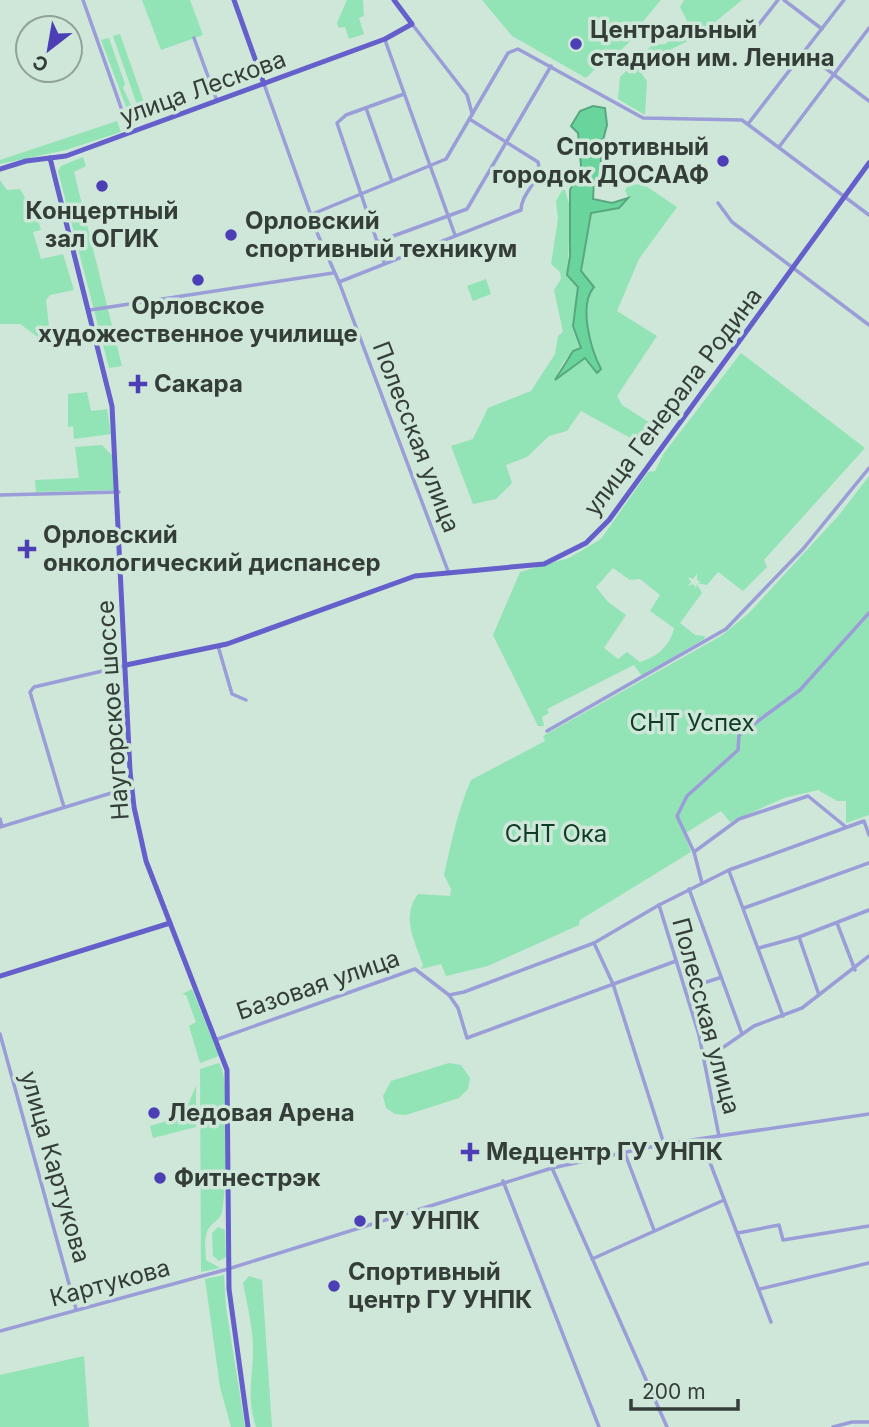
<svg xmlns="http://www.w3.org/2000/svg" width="869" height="1427" font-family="Inter,sans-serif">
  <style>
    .green { fill: #92e4b6; fill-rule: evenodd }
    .water { fill: #69d49c; stroke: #59a77e; stroke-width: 2 }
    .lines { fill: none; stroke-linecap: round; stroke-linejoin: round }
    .minor { stroke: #9a9dd7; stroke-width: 3.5 }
    .major { stroke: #645fca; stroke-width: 5 }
    .poi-dot { fill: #4c3eb5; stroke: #cfe7d8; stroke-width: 2.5 }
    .labels { text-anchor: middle; stroke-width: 7; stroke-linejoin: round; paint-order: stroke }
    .poi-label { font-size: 24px; font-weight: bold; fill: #343d38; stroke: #cfe7d8; text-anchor: start }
    .street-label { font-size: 24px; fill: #343d38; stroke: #cfe7d8 }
    .park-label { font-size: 24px; fill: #0e3c26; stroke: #cfe7d8 }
  </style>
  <rect width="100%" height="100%" fill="#cfe7d8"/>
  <g class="green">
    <polygon points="142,0 190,0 203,35 161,50"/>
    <polygon points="347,0 363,0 364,16 359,18 364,34 349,39 345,27 339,28 337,23"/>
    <polygon points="482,0 661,0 640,25 643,29 617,54 613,51 586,78 512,36"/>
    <polygon points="684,0 742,0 698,36 646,62 642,74 647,81 645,115 618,99 620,77 652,45 666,44 687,21 680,7"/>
    <polygon points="120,34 148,114 141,116 113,36"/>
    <polygon points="109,38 125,84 123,88 137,118 131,120 101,40"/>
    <polygon points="117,121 121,132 66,150 0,164 0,160"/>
    <polygon points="83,157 86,166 74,172 122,366 109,368 58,171 61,166"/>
    <polygon points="0,180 7,190 20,189 27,201 32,199 41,230 33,232 41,259 63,254 74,290 50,295 46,300 51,343 85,337 90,345 77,341 50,346 20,324 0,324"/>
    <path d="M643,184L677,207L639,259L617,311L657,336L617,396L622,405L658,428L645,446L581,411L567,431L549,436L527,457L506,465L512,483L496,499L473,504L451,446L473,439L488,408L531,391L555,354L558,336L563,332L554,290L561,279L560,272L551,264L558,219L556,201L564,187L571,210L567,275L578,287L573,326L580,348C567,353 560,367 555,380L585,358L597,373L601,369C592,350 578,305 594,287L582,271L591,212L619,208L628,198L625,190L629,185Z"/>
    <polygon points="486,279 491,294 473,301 467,286"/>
    <path d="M741,353L865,448L764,560L767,567L743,591L718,572L707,585L697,583L701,582L697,580V574L693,579L688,577L691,582L688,586L693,584L696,588L697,584L702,593L680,623L695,635L705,636L704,639L642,676L634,665L547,709L549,713L542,717L544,726H538L493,635L520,572L569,558L601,539L648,472L655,471L664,453ZM613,568L630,580L640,579L660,595L650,611L674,628C670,646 657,657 640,662L627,652L618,659L604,648L626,615L608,602L596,587Z"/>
    <polygon points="87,392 91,411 107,409 111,434 74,439 73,426 68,427 68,394"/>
    <polygon points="102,445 112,455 115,490 36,492 35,480 79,478 75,447"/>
    <path d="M869,476V815L846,823V801H837L818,790L784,798L730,822L721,811L684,834L691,852L580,920L579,925L488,966L446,976L441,964L421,969L423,965C414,939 401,918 418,894L450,896L451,889L444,875C451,844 457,812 471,780L545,741L543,736L721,636L749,613L839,515Z"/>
    <polygon points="192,989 219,1056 200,1063 189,1026 196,1022 186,995 182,994"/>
    <path d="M219,1063C231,1075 227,1192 222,1212C220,1220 213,1222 209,1228C203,1237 206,1250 206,1260L220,1268L201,1272L200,1069Z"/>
    <polygon points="449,1063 461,1065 470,1078 468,1089 459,1098 406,1115 395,1114 386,1108 383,1096 391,1081"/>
    <polygon points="196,1086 196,1127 153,1138 150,1126 183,1116"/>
    <polygon points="218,1227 225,1230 226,1257 219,1261 213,1256 212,1233"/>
    <polygon points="224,1275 226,1307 245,1427 231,1427 220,1387 205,1279"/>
    <path d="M249,1276L262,1280L272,1427H256C246,1395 253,1380 253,1350C253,1328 247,1304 243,1283Z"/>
    <polygon points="84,1356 89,1427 0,1427 0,1375"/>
  </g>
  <path class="water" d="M593,106L605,108L607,125L601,148V176L594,181L593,199L612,203L628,198L619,208L591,213L581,271L594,287C578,305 591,350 601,369L597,373L585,358L555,380L573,351L581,348L573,326L578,287L567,275L570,256V190L581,166L578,133L571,126L580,111Z"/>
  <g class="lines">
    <g class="minor">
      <polyline points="83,0 130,133"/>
      <polyline points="784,0 822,29"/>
      <polyline points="412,24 467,95 472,113"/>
      <polyline points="756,28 778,0"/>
      <polyline points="194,38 217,101"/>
      <polyline points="385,40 455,235"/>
      <polyline points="804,52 869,101"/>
      <polyline points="264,84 318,235 339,282 448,571"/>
      <polyline points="366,108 392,181"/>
      <polyline points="748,124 844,0"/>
      <polyline points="779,147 869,28"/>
      <polyline points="718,203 732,222 869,325"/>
      <polyline points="310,215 446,159 508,53 518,49 643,118 742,120 869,215"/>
      <polyline points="377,242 467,209 551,66"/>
      <polyline points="384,262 337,123 346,115 404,94"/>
      <path d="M339,282L521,210C521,192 543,180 538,162L471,120"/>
      <polyline points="90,310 333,273"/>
      <polyline points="0,495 119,492"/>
      <polyline points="218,646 232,694 246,700"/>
      <polyline points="547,731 726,629 803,549 869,468"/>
      <polyline points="64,807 30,692 34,687 124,666"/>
      <polyline points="0,819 2,826"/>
      <polyline points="0,827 131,787"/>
      <polyline points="694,852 739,819 808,796 846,827"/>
      <polyline points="729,871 783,1016"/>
      <polyline points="702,883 694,852 677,816 687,796 738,750 739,735 800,690 869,613"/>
      <polyline points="689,889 742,1034"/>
      <polyline points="659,905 699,1035 719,1136"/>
      <polyline points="744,908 869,863"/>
      <polyline points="837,923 855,970"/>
      <polyline points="799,937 819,995"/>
      <polyline points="594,943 613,984 664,1144"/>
      <polyline points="759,948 799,937 869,910"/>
      <polyline points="685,989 719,978"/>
      <polyline points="449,995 458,1008 467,1038 676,961"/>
      <polyline points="0,1034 76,1309"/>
      <polyline points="218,1039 415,969 449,995 464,992 594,943 659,905 729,870 864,821 869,835"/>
      <polyline points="705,1060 754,1026 802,1008 869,956"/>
      <polyline points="701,1139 771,1322"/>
      <polyline points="624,1151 654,1230"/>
      <polyline points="552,1168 667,1427"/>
      <polyline points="503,1181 599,1427"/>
      <polyline points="738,1233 779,1225 783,1240 869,1226"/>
      <polyline points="592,1259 724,1200"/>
      <polyline points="760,1289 869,1263"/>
      <polyline points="0,1331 228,1269 552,1168 664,1144 869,1114"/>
      <polyline points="833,1427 852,1422 869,1422"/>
    </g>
    <g class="major">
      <polyline points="234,0 264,84"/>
      <polyline points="50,158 112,406 130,771 134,807 146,861 227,1070 229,1289 248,1427"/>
      <polyline points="0,169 26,161 66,156 385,39 412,24 394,0"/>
      <polyline points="126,665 227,644 415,576 544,564 586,543 609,520 869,163"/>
      <polyline points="0,976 170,923"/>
    </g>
  </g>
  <g class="poi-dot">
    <circle cx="576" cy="44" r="7"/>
    <circle cx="723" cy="161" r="7"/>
    <circle cx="102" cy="186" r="7"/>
    <circle cx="231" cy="235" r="7"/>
    <circle cx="198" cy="280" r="7"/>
    <path d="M134.5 373.5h7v7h7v7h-7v7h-7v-7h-7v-7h7z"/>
    <path d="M23.5 538.5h7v7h7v7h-7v7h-7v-7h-7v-7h7z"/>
    <circle cx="154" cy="1113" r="7"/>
    <path d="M466.5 1141.5h7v7h7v7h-7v7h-7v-7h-7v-7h7z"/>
    <circle cx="160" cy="1178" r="7"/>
    <circle cx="360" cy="1221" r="7"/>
    <circle cx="334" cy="1286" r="7"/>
  </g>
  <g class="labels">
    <g class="poi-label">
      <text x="590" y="38">Центральный<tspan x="590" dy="28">стадион им. Ленина</tspan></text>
      <text x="709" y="155" text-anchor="end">Спортивный<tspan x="709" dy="28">городок ДОСААФ</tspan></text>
      <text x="102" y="219" text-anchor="middle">Концертный<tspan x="102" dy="28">зал ОГИК</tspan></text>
      <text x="245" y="229">Орловский<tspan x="245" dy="28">спортивный техникум</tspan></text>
      <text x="198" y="314" text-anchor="middle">Орловское<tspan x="198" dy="28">художественное училище</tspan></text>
      <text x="154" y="392">Сакара</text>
      <text x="43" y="543">Орловский<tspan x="43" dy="28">онкологический диспансер</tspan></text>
      <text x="168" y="1121">Ледовая Арена</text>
      <text x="486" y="1160">Медцентр ГУ УНПК</text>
      <text x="174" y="1186">Фитнестрэк</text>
      <text x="374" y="1229">ГУ УНПК</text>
      <text x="348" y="1280">Спортивный<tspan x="348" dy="28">центр ГУ УНПК</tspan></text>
    </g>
    <g class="street-label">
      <text transform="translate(203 88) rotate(-20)" y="8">улица Лескова</text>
      <text transform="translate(673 402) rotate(-53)" y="8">улица Генерала Родина</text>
      <text transform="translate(416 437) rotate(69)" y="8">Полесская улица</text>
      <text transform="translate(113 710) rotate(-94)" y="8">Наугорское шоссе</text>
      <text transform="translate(318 985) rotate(-19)" y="8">Базовая улица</text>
      <text transform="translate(706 1016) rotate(75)" y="8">Полесская улица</text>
      <text transform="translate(55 1167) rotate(74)" y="8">улица Картукова</text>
      <text transform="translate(110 1283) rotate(-15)" y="8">Картукова</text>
    </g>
    <g class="park-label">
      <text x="692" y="731">СНТ Успех</text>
      <text x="556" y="842">СНТ Ока</text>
    </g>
  </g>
  <g transform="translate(49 49) rotate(211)"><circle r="33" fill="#cfe7d8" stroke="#91a398" stroke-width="2"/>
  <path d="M0-5L12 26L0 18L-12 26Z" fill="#4c3eb5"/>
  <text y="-10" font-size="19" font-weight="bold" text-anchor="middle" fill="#343d38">С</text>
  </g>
  <path d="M631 1399v10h107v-10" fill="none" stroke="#343d38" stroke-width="3.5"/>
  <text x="642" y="1399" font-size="21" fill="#343d38" stroke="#cfe7d8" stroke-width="5" paint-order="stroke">200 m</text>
</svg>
